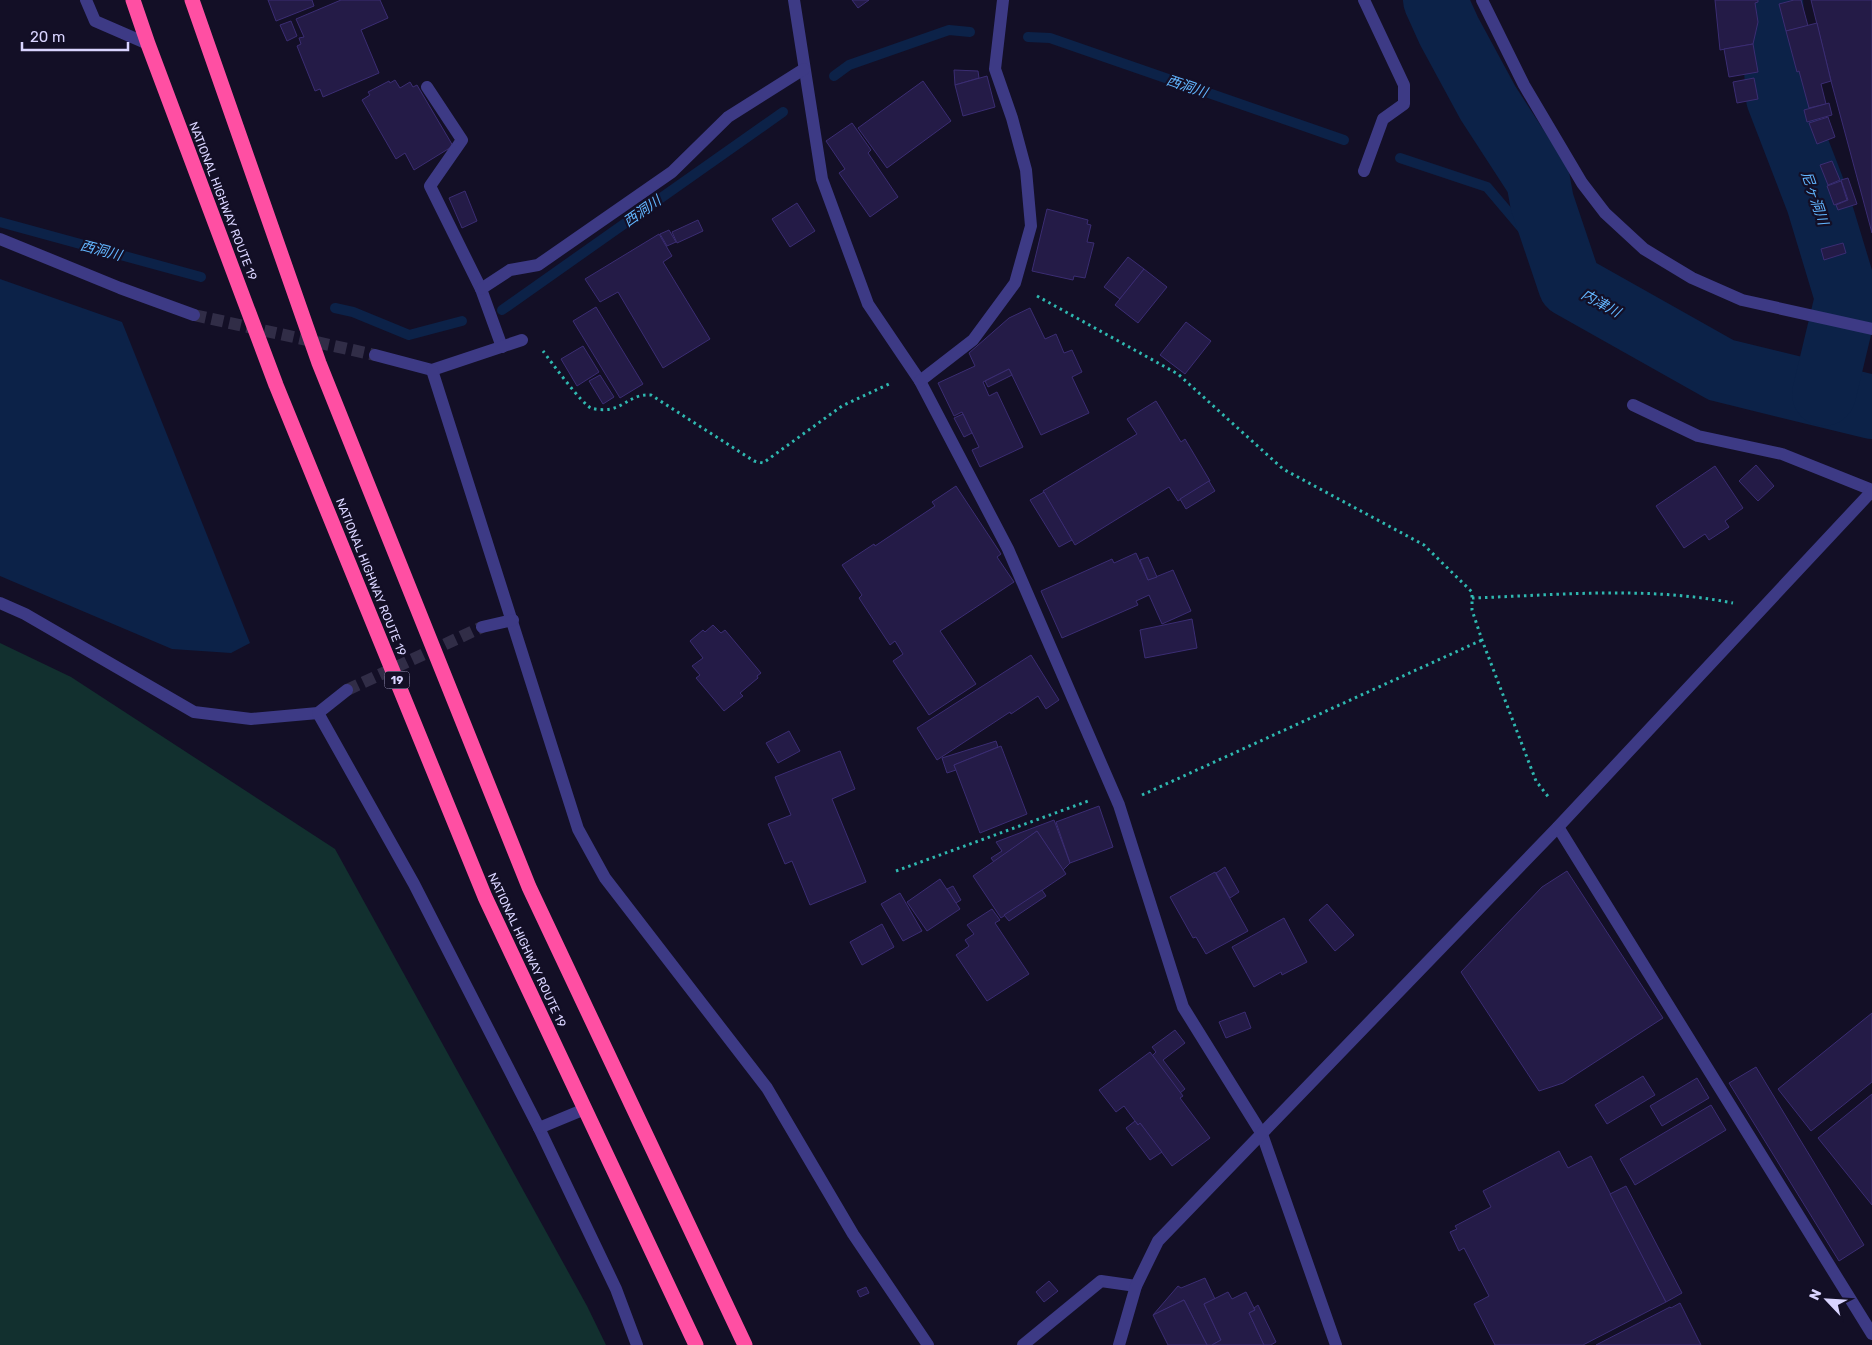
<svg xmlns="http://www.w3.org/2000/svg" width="1872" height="1345" font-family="Rubik,'Noto Sans JP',sans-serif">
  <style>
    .green { fill: #12302f }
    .water { fill: #0c2248 }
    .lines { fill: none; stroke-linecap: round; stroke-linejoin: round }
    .stream { stroke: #0c2248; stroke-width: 10 }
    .river { stroke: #0c2248; stroke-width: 64 }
    .building { fill: #241b47; stroke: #3b2d73 }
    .minor-tunnel { stroke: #312d47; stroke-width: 12; stroke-dasharray: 12 6; stroke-linecap: butt }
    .path { stroke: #2fb8b0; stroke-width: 3; stroke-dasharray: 2.5 4; stroke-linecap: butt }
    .minor { stroke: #3d3a85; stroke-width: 12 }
    .highway { stroke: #ff4fa3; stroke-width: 15 }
    .labels { text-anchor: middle; stroke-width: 4.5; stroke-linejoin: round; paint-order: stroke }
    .shield { fill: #130f26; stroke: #9e99be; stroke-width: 1 }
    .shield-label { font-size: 11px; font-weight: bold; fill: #d9d4ff }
    .street-label { font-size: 12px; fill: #d9d4ff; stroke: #130f26 }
    .water-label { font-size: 14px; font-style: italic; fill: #62b6ff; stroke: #130f26 }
  </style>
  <rect width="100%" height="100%" fill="#130f26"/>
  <polygon class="green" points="0,643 71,677 335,849 587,1306 606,1345 0,1345"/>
  <polygon class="water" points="0,279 122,322 250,643 231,653 172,649 0,576"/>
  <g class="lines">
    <g class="stream">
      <polyline points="1028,37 1050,38 1344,140"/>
      <polyline points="834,76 849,65 949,30 970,32"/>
      <polyline points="1400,158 1487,187 1570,285"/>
      <polyline points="0,222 201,277"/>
      <polyline points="335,308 353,312 409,335 462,321"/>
      <polyline points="502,310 783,112"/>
    </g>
    <g class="river">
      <polyline points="1435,0 1449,31 1488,103 1538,180 1542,202 1570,285 1721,370 1872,407"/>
      <polyline points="1771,0 1778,98 1818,202 1847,298 1824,394"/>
    </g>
  </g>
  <g class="building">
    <polygon points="268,0 312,0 314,6 276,21"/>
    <polygon points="341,0 380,0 388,18 361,30 379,73 323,97 320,89 315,91 297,46 301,44 299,38 304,37 296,19"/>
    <polygon points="852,0 869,0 858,8"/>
    <polygon points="1715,0 1758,0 1758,2 1755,3 1758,22 1753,44 1720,50"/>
    <polygon points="1794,0 1801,0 1808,26 1786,31 1779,4"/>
    <polygon points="1811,0 1872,0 1872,233 1831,81"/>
    <polygon points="291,21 297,36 287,41 280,25"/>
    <polygon points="1817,23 1831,81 1821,84 1826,104 1809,108 1799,71 1797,72 1786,31"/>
    <polygon points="1753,44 1758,72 1729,77 1724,49"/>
    <polygon points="954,70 978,71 979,78 955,85"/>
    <polygon points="987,76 995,107 963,116 955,85"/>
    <polygon points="1754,78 1758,99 1737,103 1733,82"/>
    <polygon points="395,80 400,88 410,82 413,87 417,85 453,146 414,170 405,153 396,159 362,100 370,95 368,92 389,81 390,83"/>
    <polygon points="923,81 951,121 887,168 858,128"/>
    <polygon points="1829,103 1832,115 1807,122 1804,110"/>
    <polygon points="1828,117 1835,137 1817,144 1809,123"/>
    <polygon points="852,123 871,150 868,153 898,197 870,217 839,173 845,169 826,141"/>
    <polygon points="1832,161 1840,180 1828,185 1820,165"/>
    <polygon points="1848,178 1857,204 1838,210 1836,205 1848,200 1841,180"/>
    <polygon points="1841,181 1847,200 1834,205 1827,186"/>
    <polygon points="465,191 477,221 462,228 449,198"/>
    <polygon points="797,203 815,231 790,247 772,219"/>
    <polygon points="1047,209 1088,220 1087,224 1091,225 1087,242 1094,243 1085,278 1074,276 1073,280 1032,271"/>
    <polygon points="698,220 703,231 677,243 672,232"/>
    <polygon points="669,230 676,242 667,246 660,234"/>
    <polygon points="659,234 672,256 663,262 710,339 663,368 618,292 600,302 585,279"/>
    <polygon points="1843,243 1846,253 1824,260 1821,249"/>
    <polygon points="1128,257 1144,269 1120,299 1104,287"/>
    <polygon points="1144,269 1167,287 1138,323 1115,305"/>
    <polygon points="596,307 643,384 620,398 573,321"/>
    <polygon points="1030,308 1045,339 1056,334 1064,353 1072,350 1082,372 1072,377 1089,413 1041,435 1009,369 983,382 989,396 997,392 1023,447 980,467 972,450 979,447 962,412 954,416 938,383 975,366 969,353 1009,318"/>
    <polygon points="1186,322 1211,341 1185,374 1160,355"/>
    <polygon points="583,346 599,372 577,386 561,359"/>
    <polygon points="1009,369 1012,375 988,387 985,381"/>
    <polygon points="600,375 614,397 603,404 589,381"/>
    <polygon points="1156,401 1181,442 1185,439 1210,481 1178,501 1169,487 1075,545 1043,491 1137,434 1127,419"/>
    <polygon points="963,414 972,433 964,437 954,418"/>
    <polygon points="1756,465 1774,486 1758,501 1739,481"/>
    <polygon points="1715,466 1743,508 1725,521 1729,527 1709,540 1705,534 1684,548 1656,506"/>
    <polygon points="1209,481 1215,491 1186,509 1180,499"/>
    <polygon points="956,486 1001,554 997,557 1014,582 940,631 976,684 929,715 893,661 903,654 895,641 890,645 859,598 862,595 842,565 874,544 875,546 935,506 932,502"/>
    <polygon points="1044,492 1072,540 1059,547 1030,500"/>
    <polygon points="1136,553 1148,580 1173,570 1191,611 1162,624 1149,595 1136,601 1138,605 1062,638 1041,591 1112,559 1114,563"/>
    <polygon points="1148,557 1157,577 1148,580 1140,560"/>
    <polygon points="1192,619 1197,648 1145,658 1140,630"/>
    <polygon points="713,625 721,633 725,630 761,673 757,676 758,678 740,693 743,696 724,711 696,678 700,675 692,666 703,658 690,641 703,630 705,632"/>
    <polygon points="1031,655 1059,700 1046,709 1038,696 1011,714 1010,712 937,760 917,728"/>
    <polygon points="789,731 800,751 778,763 766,743"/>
    <polygon points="996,741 998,747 954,765 956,770 947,773 942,758"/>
    <polygon points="1001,746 1027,814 980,833 954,765"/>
    <polygon points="840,751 855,789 832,799 866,882 810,905 792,861 785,864 768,824 791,815 775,777"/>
    <polygon points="1099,806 1113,847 1070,863 1056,822"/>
    <polygon points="1054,820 1070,863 1063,870 1037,831 994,862 991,858 1002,851 996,842"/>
    <polygon points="1037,831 1066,874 1001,918 973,876"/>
    <polygon points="1225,867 1239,892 1230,898 1216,873"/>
    <polygon points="1567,871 1663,1018 1563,1083 1539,1091 1461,972 1542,887"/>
    <polygon points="1215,872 1248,931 1206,954 1196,937 1193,938 1170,897"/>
    <polygon points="940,879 960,909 927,931 907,902"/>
    <polygon points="953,886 961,900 956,903 947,889"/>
    <polygon points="1042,890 1046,896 1009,921 1004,915"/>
    <polygon points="900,893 922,931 903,941 881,904"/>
    <polygon points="1327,904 1354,935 1335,951 1309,920"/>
    <polygon points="992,909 1000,920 995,923 1029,974 987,1001 956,955 969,946 965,940 974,934 967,925"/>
    <polygon points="1284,918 1307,962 1282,975 1281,972 1254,987 1232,947"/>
    <polygon points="882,924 894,947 862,965 850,942"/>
    <polygon points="1245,1012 1251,1028 1226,1038 1219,1022"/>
    <polygon points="1872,1013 1872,1082 1811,1131 1778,1089"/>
    <polygon points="1175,1030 1185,1043 1163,1060 1185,1089 1180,1093 1152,1056 1156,1052 1152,1047"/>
    <polygon points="1150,1052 1183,1096 1180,1098 1210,1138 1172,1166 1140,1123 1138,1125 1124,1106 1116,1112 1099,1090"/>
    <polygon points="1756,1067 1864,1245 1839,1261 1729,1083"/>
    <polygon points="1643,1076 1655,1095 1607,1124 1595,1105"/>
    <polygon points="1697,1078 1709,1098 1662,1126 1650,1106"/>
    <polygon points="1872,1094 1872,1205 1818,1138"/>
    <polygon points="1711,1105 1726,1130 1635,1185 1620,1159"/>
    <polygon points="1135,1121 1138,1125 1140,1123 1162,1152 1150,1160 1126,1128"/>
    <polygon points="1559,1151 1568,1168 1591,1156 1666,1302 1583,1345 1495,1345 1474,1304 1489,1296 1464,1248 1459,1251 1450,1232 1457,1229 1455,1226 1491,1207 1483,1191"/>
    <polygon points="1626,1186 1682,1293 1666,1302 1610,1194"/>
    <polygon points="1205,1278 1215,1299 1204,1304 1221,1340 1212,1345 1207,1345 1184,1300 1153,1315 1178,1286 1181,1288"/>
    <polygon points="1049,1281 1058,1291 1044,1302 1036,1292"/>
    <polygon points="866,1287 869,1293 860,1297 857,1291"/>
    <polygon points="1228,1292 1232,1299 1246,1292 1255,1310 1249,1313 1264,1345 1212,1345 1221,1340 1204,1304"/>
    <polygon points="1184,1300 1207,1345 1168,1345 1153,1315"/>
    <polygon points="1680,1303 1701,1345 1596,1345 1670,1307 1671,1308"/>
    <polygon points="1258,1305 1276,1342 1271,1345 1264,1345 1249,1313 1255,1310 1254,1308"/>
  </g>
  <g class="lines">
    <g class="minor-tunnel">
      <polyline points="194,315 375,355"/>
      <polyline points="347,690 482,627"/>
    </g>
    <g class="path">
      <polyline points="1037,296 1178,374 1283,469 1424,545 1472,592 1472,610 1482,640 1536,781 1550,799"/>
      <path d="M543,351C551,362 582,404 591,408C597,410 605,410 611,409C627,405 632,394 651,395L754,461L763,463L842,406L891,383"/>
      <path d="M1472,598C1559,595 1647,586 1733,603"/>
      <polyline points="1142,795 1482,640"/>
      <polyline points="896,871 1091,800"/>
    </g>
    <g class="minor">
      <polyline points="86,0 95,21 148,44"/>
      <polyline points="794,0 822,179 868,304 920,381 1008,549 1119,805 1183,1007 1262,1134 1336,1345"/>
      <polyline points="1482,0 1524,85 1582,183 1605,213 1644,249 1692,278 1742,300 1872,329"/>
      <polyline points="427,87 462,140 430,186 481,289 502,347"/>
      <polyline points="1364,171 1383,119 1404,104 1404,85 1364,0"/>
      <polyline points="0,239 120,288 194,315"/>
      <polyline points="481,289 510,270 538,265 672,172 728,117 804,69"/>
      <polyline points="375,355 432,370 522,340"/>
      <polyline points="432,370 578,829 605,878 767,1088 853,1234 928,1345"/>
      <polyline points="920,381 973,340 1015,283 1031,226 1026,170 1012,118 995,69 1003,0"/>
      <polyline points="1633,405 1698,436 1782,454 1872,490"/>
      <polyline points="0,603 25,614 194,712 251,719 318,713 347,690"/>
      <polyline points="482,627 513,620"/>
      <polyline points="318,713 414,884 539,1128 616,1289 637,1345"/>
      <polyline points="1558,827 1872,1334"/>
      <polyline points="539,1128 585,1109"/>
      <polyline points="1023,1345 1101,1281 1136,1286"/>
      <polyline points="1119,1345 1136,1286 1158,1241 1558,827 1872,491"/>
    </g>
    <g class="highway">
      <polyline points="133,0 148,44 276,385 485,897 696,1345"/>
      <polyline points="192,0 319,363 529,887 745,1345"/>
    </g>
  </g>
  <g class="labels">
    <rect class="shield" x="384.5" y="671.5" width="25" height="17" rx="4"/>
    <g class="shield-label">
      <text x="397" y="684">19</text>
    </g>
    <g class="street-label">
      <text transform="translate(223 201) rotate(69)" y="4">NATIONAL HIGHWAY ROUTE 19</text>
      <text transform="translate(371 577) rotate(68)" y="4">NATIONAL HIGHWAY ROUTE 19</text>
      <text transform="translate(527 950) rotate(65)" y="4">NATIONAL HIGHWAY ROUTE 19</text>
    </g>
    <g class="water-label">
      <text transform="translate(1187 86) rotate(19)" y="5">西洞川</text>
      <text transform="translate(1815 198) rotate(71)" y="5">尼ヶ洞川</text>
      <text transform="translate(642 211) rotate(-35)" y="5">西洞川</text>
      <text transform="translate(101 250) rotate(15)" y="5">西洞川</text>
      <text transform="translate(1601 303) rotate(29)" y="5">内津川</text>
    </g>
  </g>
  <g transform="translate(1827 1300) rotate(295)" stroke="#130f26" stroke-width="4" paint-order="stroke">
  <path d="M0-4L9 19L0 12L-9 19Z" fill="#d9d4ff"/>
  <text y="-8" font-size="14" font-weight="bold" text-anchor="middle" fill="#d9d4ff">N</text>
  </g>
  <path d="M22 42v8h106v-8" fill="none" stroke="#d9d4ff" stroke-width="2.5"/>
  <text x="30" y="42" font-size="15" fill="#d9d4ff" stroke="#130f26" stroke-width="4" paint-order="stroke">20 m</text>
</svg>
